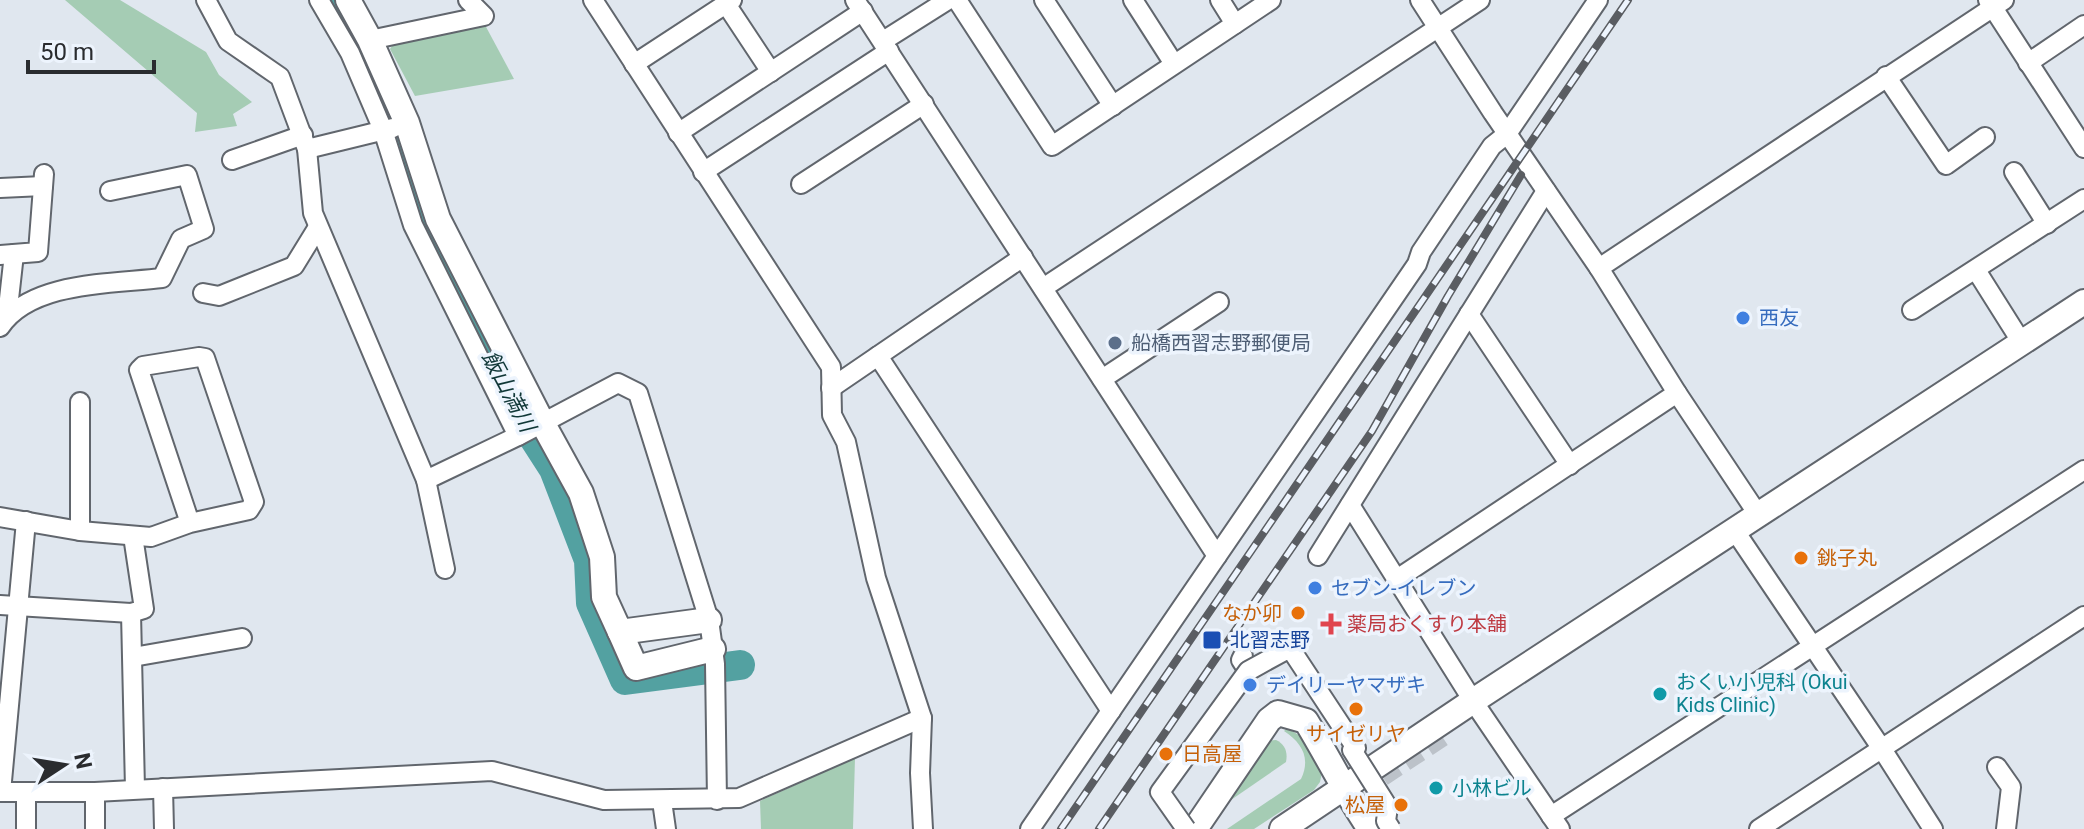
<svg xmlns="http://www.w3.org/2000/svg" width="2084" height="829" font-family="Roboto,'Noto Sans JP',sans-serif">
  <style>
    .green { fill: #a5ccb4 }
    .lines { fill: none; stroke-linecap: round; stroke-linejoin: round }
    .river { stroke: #53a1a1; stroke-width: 30 }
    .street-tunnel { stroke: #bcc2c9; stroke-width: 18; stroke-dasharray: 18 9; stroke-linecap: butt }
    .street-casing { stroke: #61666d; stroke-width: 22 }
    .secondary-casing { stroke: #61666d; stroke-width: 28 }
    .street { stroke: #fff; stroke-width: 18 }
    .secondary { stroke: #fff; stroke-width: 24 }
    .rail-casing { stroke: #5a5d62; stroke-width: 8 }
    .rail { stroke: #edf4fd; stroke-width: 5; stroke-dasharray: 15; stroke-linecap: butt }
    .street-bridge-casing { stroke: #61666d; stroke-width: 22; stroke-linecap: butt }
    .street-bridge { stroke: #fff; stroke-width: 18 }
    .shop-dot { fill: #3f7fe0; stroke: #edf4fd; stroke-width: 3 }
    .service-dot { fill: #5c6f8a; stroke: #edf4fd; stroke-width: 3 }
    .food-dot { fill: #e8710a; stroke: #edf4fd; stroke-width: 3 }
    .health-dot { fill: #e0444e; stroke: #edf4fd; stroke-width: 3 }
    .transit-dot { fill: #1a4fb4; stroke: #edf4fd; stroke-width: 3 }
    .culture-dot { fill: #0f9aa8; stroke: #edf4fd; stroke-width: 3 }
    .labels { text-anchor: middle; stroke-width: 7; stroke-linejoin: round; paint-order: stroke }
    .shop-label { font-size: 20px; fill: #366cbe; stroke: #edf4fd; text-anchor: start }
    .service-label { font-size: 20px; fill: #4e5e75; stroke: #edf4fd; text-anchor: start }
    .food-label { font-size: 20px; fill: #c56008; stroke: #edf4fd; text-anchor: start }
    .health-label { font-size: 20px; fill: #be3a42; stroke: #edf4fd; text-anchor: start }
    .transit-label { font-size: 20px; fill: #164399; stroke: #edf4fd; text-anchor: start }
    .culture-label { font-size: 20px; fill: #0d838f; stroke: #edf4fd; text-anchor: start }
    .water-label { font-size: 22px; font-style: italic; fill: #103737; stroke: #edf4fd }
  </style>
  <rect width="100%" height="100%" fill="#e0e7ef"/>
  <g class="green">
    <polygon points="65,0 120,0 206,52 219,75 252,102 233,114 237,126 195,132 197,113"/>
    <polygon points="485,25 514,79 415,96 390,49 394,43"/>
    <path d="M1287,728L1302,737L1322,772L1320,782L1314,790L1254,829H1227L1301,779C1311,758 1302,743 1284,731Z"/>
    <path d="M1276,740C1285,744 1288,752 1286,762L1228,802L1223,800L1266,741Z"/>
    <polygon points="855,758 853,829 761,829 760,801"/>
  </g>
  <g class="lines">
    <path class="river" d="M332,0C355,41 379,83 395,128C406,159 411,191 424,222L525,424L554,469L589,560L591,603L625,680L740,665"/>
    <polyline class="street-tunnel" points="1379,800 1374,789 1380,779 1448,734"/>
    <defs>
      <g id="street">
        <polyline points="206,0 228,41 280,77 307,149 313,213 426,480 518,436 618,383 638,393 709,620 715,664 717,800"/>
        <polyline points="319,0 350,53 383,130 413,225 518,436"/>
        <polyline points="593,0 831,367 832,415 846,442 876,578 922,718 920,773 923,829"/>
        <polyline points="855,0 1217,556"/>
        <polyline points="957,0 1052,146 1271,0"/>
        <polyline points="1044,0 1113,106"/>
        <polyline points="1133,0 1174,64"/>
        <polyline points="1220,0 1235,24"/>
        <polyline points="1420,0 1493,113 1599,268 1677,393 1759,516"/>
        <polyline points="1988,0 2084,148"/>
        <polyline points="726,4 771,72"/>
        <polyline points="370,40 484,16 468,0"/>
        <polyline points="883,41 948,0"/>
        <polyline points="2028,63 2084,25"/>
        <polyline points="634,64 732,0"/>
        <polyline points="1886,76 1946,165 1985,137"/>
        <polyline points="678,133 863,11"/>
        <polyline points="307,149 393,128"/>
        <polyline points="232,160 303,135"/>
        <polyline points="703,172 889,51"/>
        <polyline points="2014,172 2047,224"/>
        <polyline points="801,184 924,104"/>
        <polyline points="0,188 43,186"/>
        <polyline points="0,255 38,252 44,174"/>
        <polyline points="1599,268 2004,0"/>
        <polyline points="1976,270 2022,343"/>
        <polyline points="1043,288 1480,0"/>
        <polyline points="203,293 219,296 294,266 318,227"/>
        <polyline points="1912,310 2084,199"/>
        <polyline points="1469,314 1570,465"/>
        <polyline points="7,317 14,254"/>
        <path d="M0,327C31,281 112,284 162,278L181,239L204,229L187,175L110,191"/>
        <polyline points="878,356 1111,711"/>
        <polyline points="1102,379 1219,302"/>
        <polyline points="831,388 1023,257"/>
        <polyline points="426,480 445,569"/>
        <polyline points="1350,505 1473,701 1560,829"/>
        <polyline points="0,517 80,531 151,537 190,523 249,510 254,502 205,358 199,357 143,366 139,370 190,523"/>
        <polyline points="80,531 80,402"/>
        <polyline points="1735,531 1882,749 1933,829"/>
        <polyline points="133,536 144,609 131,613 135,789"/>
        <polyline points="1318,556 1546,191"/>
        <polyline points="1397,579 1677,393"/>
        <polyline points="0,605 131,613"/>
        <polyline points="1243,656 1241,660 1248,671"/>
        <polyline points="133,657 242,638"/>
        <polyline points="1997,767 2011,787 2006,829"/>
        <polyline points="163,788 164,829"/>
        <polyline points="0,792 95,792 492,771 604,800 739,798 922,718"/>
        <polyline points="1,792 26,521"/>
        <polyline points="95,792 95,829"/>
        <polyline points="26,793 26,829"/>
        <polyline points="662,801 666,829"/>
        <polyline points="1551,816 2084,470"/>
        <polyline points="1030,829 1417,264 1421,252 1492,146 1507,134 1598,0"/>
        <polyline points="1759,829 2084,616"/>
      </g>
      <g id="secondary">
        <polyline points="348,0 370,40 407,123 438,219 542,422 581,493 602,557 604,597 620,632 709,620"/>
        <polyline points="620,632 636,668 713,649"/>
        <path d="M1195,829L1269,720L1278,713L1306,721C1328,757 1346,794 1370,829"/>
        <polyline points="1282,829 1473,701 2084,302"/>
      </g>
    </defs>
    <use href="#street" class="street-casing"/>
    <use href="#secondary" class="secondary-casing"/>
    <use href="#street" class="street"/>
    <use href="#secondary" class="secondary"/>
    <defs>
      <g id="rail">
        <polyline points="1061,829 1628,0"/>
        <polyline points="1099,829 1372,431 1448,296 1521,175"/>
      </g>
    </defs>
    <use href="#rail" class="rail-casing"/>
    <use href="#rail" class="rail"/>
    <defs>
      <polyline id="street-bridge" points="1186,829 1160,792 1248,671 1286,650 1292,651 1356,748 1352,750 1388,807 1386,821 1391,829"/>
    </defs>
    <use href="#street-bridge" class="street-bridge-casing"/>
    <use href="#street-bridge" class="street-bridge"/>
  </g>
  <g class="shop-dot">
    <circle cx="1743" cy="318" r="8"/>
    <circle cx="1315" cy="588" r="8"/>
    <circle cx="1250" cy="685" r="8"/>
  </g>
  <circle class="service-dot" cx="1115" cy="343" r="8"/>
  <g class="food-dot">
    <circle cx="1801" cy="558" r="8"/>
    <circle cx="1298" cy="613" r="8"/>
    <circle cx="1356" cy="709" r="8"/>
    <circle cx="1166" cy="754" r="8"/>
    <circle cx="1401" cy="805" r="8"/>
  </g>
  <path class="health-dot" d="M1327 612h8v8h8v8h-8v8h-8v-8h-8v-8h8z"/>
  <rect class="transit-dot" x="1202" y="630" width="20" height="20" rx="4"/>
  <g class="culture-dot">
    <circle cx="1660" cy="694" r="8"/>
    <circle cx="1436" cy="788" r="8"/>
  </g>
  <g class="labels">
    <g class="shop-label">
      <text x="1759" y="325">西友</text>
      <text x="1331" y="595">セブン-イレブン</text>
      <text x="1266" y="692">デイリーヤマザキ</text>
    </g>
    <g class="service-label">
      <text x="1131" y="350">船橋西習志野郵便局</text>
    </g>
    <g class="food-label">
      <text x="1817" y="565">銚子丸</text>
      <text x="1282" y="620" text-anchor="end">なか卯</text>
      <text x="1356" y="741" text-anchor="middle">サイゼリヤ</text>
      <text x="1182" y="761">日高屋</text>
      <text x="1385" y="812" text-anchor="end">松屋</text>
    </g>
    <g class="health-label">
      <text x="1347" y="631">薬局おくすり本舗</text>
    </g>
    <g class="transit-label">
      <text x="1230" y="647">北習志野</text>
    </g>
    <g class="culture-label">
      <text x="1676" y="689">おくい小児科 (Okui<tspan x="1676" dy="23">Kids Clinic)</tspan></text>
      <text x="1452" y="795">小林ビル</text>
    </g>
    <g class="water-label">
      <text transform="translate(509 391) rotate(62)" y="8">飯山満川</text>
    </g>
  </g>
  <g transform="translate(64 765) rotate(78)" stroke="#edf4fd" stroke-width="6" paint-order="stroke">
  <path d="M0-6L14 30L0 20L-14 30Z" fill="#2a2c2f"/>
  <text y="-12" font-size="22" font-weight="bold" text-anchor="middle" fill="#2a2c2f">N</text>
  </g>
  <path d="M28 60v12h126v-12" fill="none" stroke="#2a2c2f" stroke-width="4"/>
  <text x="40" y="60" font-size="24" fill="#2a2c2f" stroke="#edf4fd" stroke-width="6" paint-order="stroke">50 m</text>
</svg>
